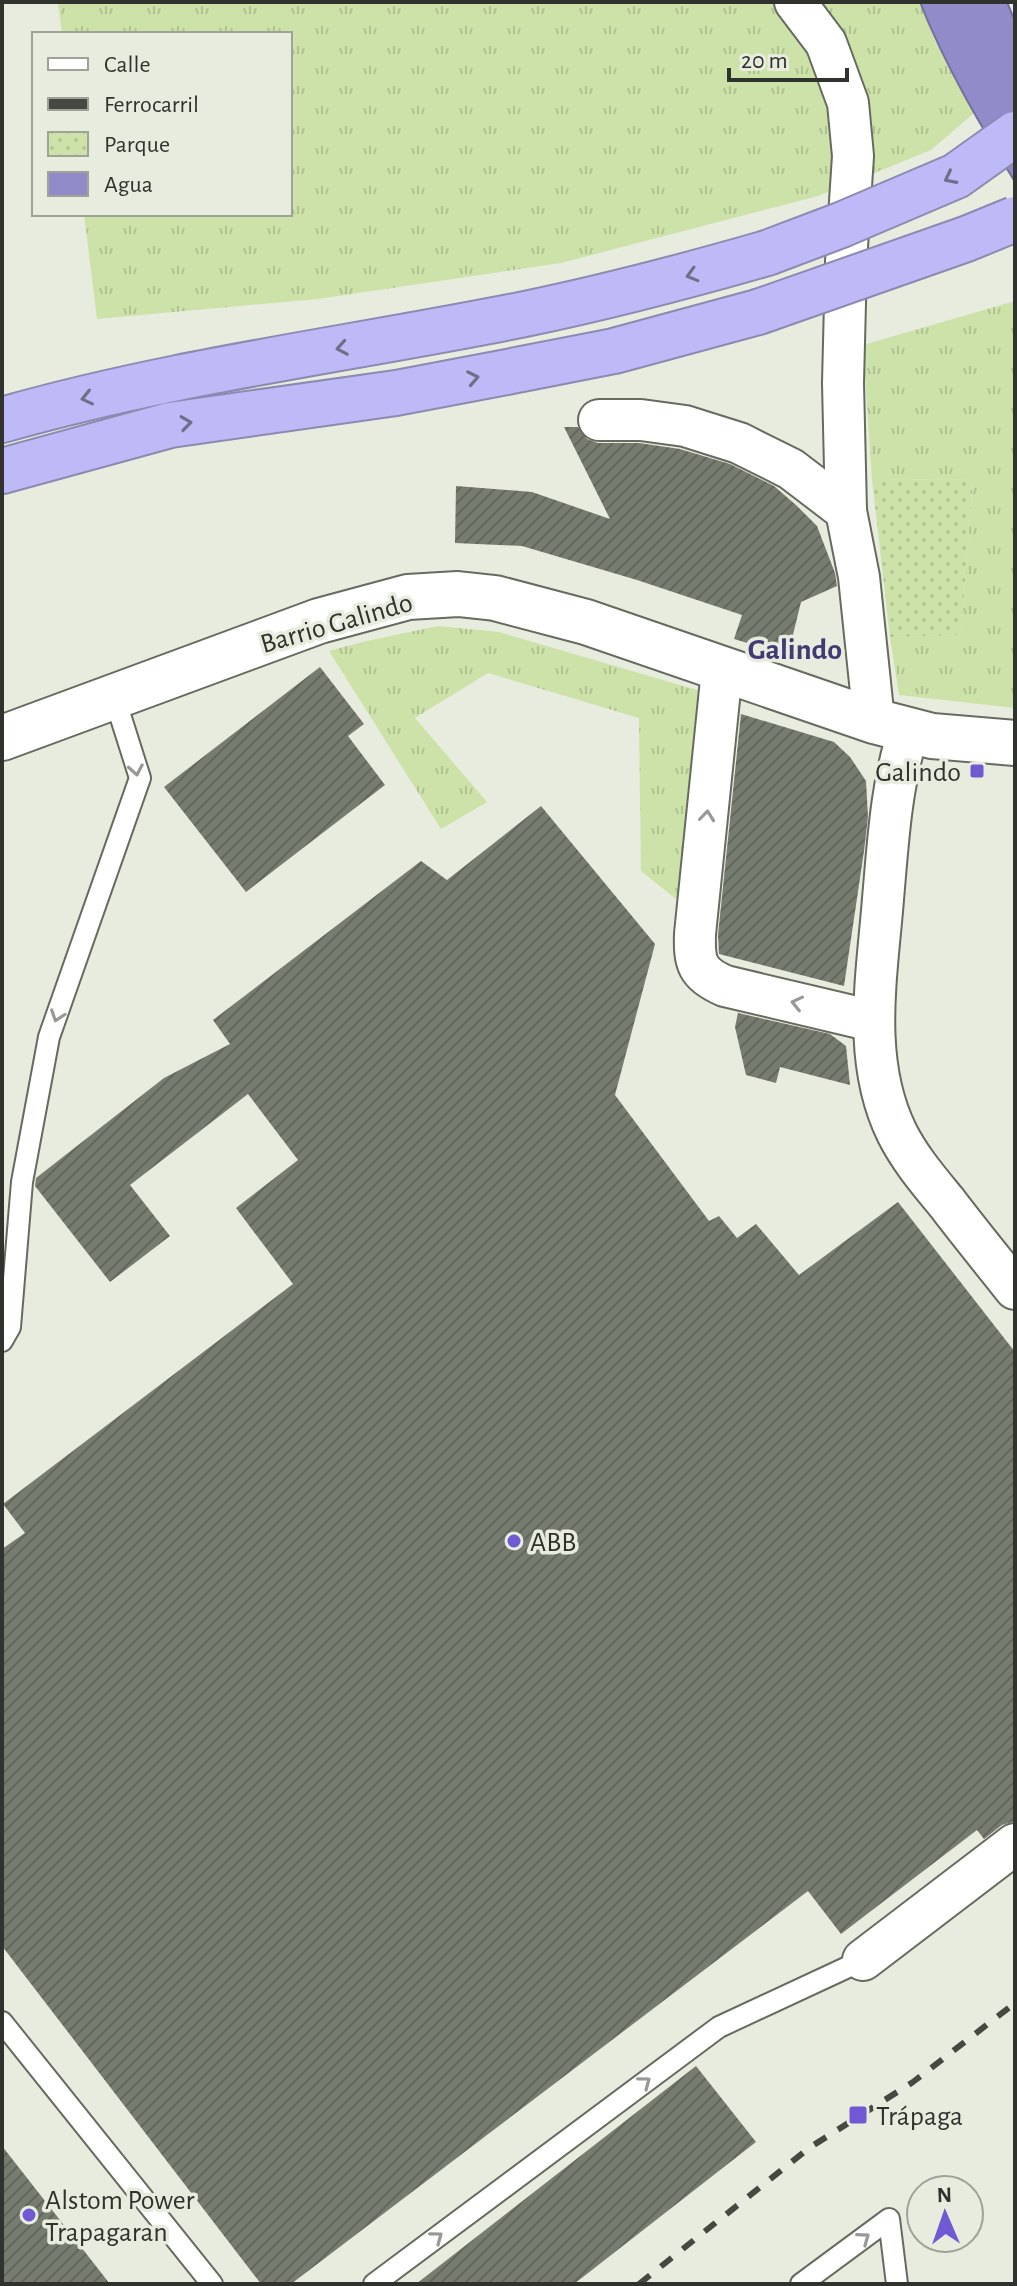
<svg xmlns="http://www.w3.org/2000/svg" width="1017" height="2286" font-family="'Alegreya Sans',sans-serif">
  <style>
    .grass { fill: url(#grass-tufts) }
    .park { fill: url(#park-dots) }
    .water { fill: #918bca; stroke: #74709b; stroke-width: 2 }
    .building { fill: url(#building-hatch) }
    .lines { fill: none; stroke-linecap: round; stroke-linejoin: round }
    .service-casing { stroke: #666b5f; stroke-width: 24 }
    .minor-casing { stroke: #666b5f; stroke-width: 44 }
    .tertiary-casing { stroke: #666b5f; stroke-width: 48 }
    .motorway-casing { stroke: #8c8ab0; stroke-width: 48 }
    .service { stroke: #fff; stroke-width: 20 }
    .minor { stroke: #fff; stroke-width: 40 }
    .tertiary { stroke: #fff; stroke-width: 44 }
    .motorway { stroke: #beb9f7; stroke-width: 44 }
    .rail { stroke: #464842; stroke-width: 6; stroke-dasharray: 14 14; stroke-linecap: butt }
    .motorway-bridge-casing { stroke: #8c8ab0; stroke-width: 48; stroke-linecap: butt }
    .motorway-bridge { stroke: #beb9f7; stroke-width: 44 }
    .oneway { stroke: #706f88 }
    .oneway2 { stroke: #989896 }
    .poi-dot { fill: #7159d3; stroke: #e7ecde; stroke-width: 3 }
    .labels { text-anchor: middle; stroke-width: 7; stroke-linejoin: round; paint-order: stroke }
    .street-label { font-size: 28px; fill: #30322d; stroke: #e7ecde }
    .poi-label { font-size: 28px; fill: #30322d; stroke: #e7ecde; text-anchor: start }
    .neighbourhood-label { font-size: 30px; font-weight: bold; fill: #423975; stroke: #e7ecde }
  </style>
  <defs>
    <pattern id="grass-tufts" width="24" height="20" patternUnits="userSpaceOnUse" patternTransform="scale(2)"><rect width="24" height="20" fill="#cce2a9"/><path d="M3 7l-1-3M5 7V3M7 7l1-3M15 17l-1-3M17 17v-4M19 17l1-3" fill="none" stroke="#b0c292"/></pattern>
    <pattern id="park-dots" width="8" height="8" patternUnits="userSpaceOnUse" patternTransform="scale(2)"><rect width="8" height="8" fill="#cce2a9"/><path d="M2 2h.1M6 6h.1" fill="none" stroke="#b0c292" stroke-width="1.8" stroke-linecap="round"/></pattern>
    <pattern id="building-hatch" width="6" height="6" patternUnits="userSpaceOnUse" patternTransform="scale(2)"><rect width="6" height="6" fill="#777c70"/><path d="M-1 1l2-2M0 6l6-6M5 7l2-2" fill="none" stroke="#62665c"/></pattern>
  </defs>
  <rect width="100%" height="100%" fill="#e7ecde"/>
  <g class="grass">
    <polygon points="58,2 920,2 936,43 974,113 931,150 818,196 561,263 318,299 97,319 84,214 290,214 290,34 62,34"/>
    <polygon points="1015,301 1015,708 899,695 890,637 961,635 973,479 872,480 863,345"/>
    <polygon points="438,626 499,632 704,692 681,903 641,871 639,718 488,673 415,718 487,802 441,829 329,651 362,642"/>
  </g>
  <polygon class="park" points="973,479 961,635 890,637 872,480"/>
  <path class="water" d="M920,2H1007L1015,21V182C980,124 945,66 920,2Z"/>
  <g class="building">
    <polygon points="564,427 578,427 587,439 598,443 639,443 680,449 730,464 774,486 796,505 817,526 835,573 837,586 801,602 788,655 734,639 742,615 637,580 522,546 455,543 456,486 532,492 610,519"/>
    <polygon points="320,667 364,724 348,736 385,785 246,892 164,787"/>
    <polygon points="741,714 834,742 850,757 866,781 868,817 864,851 844,986 719,954 718,935"/>
    <polygon points="541,806 655,944 615,1095 709,1221 719,1216 737,1238 756,1224 799,1275 898,1202 1015,1352 1015,1821 1002,1825 984,1839 977,1830 841,1934 808,1891 291,2284 261,2284 2,1946 2,1549 25,1533 3,1504 293,1284 236,1208 298,1160 248,1094 130,1185 170,1236 110,1282 35,1186 36,1178 164,1078 230,1044 213,1020 421,861 447,880"/>
    <polygon points="738,1013 830,1034 846,1046 850,1085 780,1067 776,1083 746,1075 735,1027"/>
    <polygon points="696,2066 756,2142 574,2284 416,2284"/>
    <polygon points="2,2146 110,2284 2,2284"/>
  </g>
  <g class="lines">
    <defs>
      <g id="service">
        <polyline points="2,1341 10,1327 22,1182 49,1037 140,778 114,696"/>
        <polyline points="2,2022 212,2284"/>
        <polyline points="374,2284 719,2027 863,1960"/>
        <polyline points="801,2284 889,2219 897,2284"/>
      </g>
      <g id="minor">
        <polyline points="795,2 826,43 848,103 853,156 846,262 843,383 846,511"/>
        <polyline points="599,420 641,420 685,426 739,443 791,469 846,511 859,577 874,721"/>
        <path d="M722,670L695,934C694,963 697,974 725,986L873,1021"/>
        <path d="M909,730C891,784 888,842 883,899C877,976 861,1060 897,1133C910,1159 929,1181 947,1203C969,1232 992,1260 1015,1289"/>
        <polyline points="863,1960 1015,1844"/>
      </g>
      <polyline id="tertiary" points="2,738 319,621 408,597 458,594 495,598 586,622 874,721 932,736 1015,743"/>
      <g id="motorway">
        <path d="M2,420C173,371 351,349 525,314C607,297 687,276 767,253"/>
        <polyline points="2,471 170,425 396,393 512,371 614,351 758,312"/>
      </g>
    </defs>
    <use href="#service" class="service-casing"/>
    <use href="#minor" class="minor-casing"/>
    <use href="#tertiary" class="tertiary-casing"/>
    <use href="#motorway" class="motorway-casing"/>
    <use href="#service" class="service"/>
    <use href="#minor" class="minor"/>
    <use href="#tertiary" class="tertiary"/>
    <use href="#motorway" class="motorway"/>
    <polyline class="rail" points="639,2284 809,2148 913,2082 1015,2003"/>
    <defs>
      <g id="motorway-bridge">
        <polyline points="767,253 841,225 956,176 1015,134"/>
        <polyline points="758,312 966,239 1015,219"/>
      </g>
    </defs>
    <use href="#motorway-bridge" class="motorway-bridge-casing"/>
    <use href="#motorway-bridge" class="motorway-bridge"/>
  </g>
  <defs><path id="oneway-chevron" d="M-2-3.5L2.5 0L-2 3.5" fill="none" stroke-width="1.6" stroke-linecap="round" stroke-linejoin="round" transform="scale(2)"/></defs>
  <g class="oneway">
    <use href="#oneway-chevron" transform="translate(950 178) rotate(153)"/>
    <use href="#oneway-chevron" transform="translate(692 275) rotate(164)"/>
    <use href="#oneway-chevron" transform="translate(342 348) rotate(170)"/>
    <use href="#oneway-chevron" transform="translate(473 378) rotate(-11)"/>
    <use href="#oneway-chevron" transform="translate(87 398) rotate(167)"/>
    <use href="#oneway-chevron" transform="translate(186 423) rotate(-8)"/>
  </g>
  <g class="oneway2">
    <use href="#oneway-chevron" transform="translate(136 770) rotate(80)"/>
    <use href="#oneway-chevron" transform="translate(707 816) rotate(-84)"/>
    <use href="#oneway-chevron" transform="translate(797 1003) rotate(-167)"/>
    <use href="#oneway-chevron" transform="translate(57 1016) rotate(109)"/>
    <use href="#oneway-chevron" transform="translate(645 2082) rotate(-37)"/>
    <use href="#oneway-chevron" transform="translate(437 2237) rotate(-37)"/>
    <use href="#oneway-chevron" transform="translate(864 2238) rotate(-36)"/>
  </g>
  <g class="poi-dot">
    <rect x="969" y="763" width="16" height="16" rx="4"/>
    <circle cx="514" cy="1541" r="8"/>
    <rect x="848" y="2105" width="20" height="20" rx="4"/>
    <circle cx="29" cy="2215" r="8"/>
  </g>
  <g class="labels">
    <g class="street-label">
      <text transform="translate(336 622) rotate(-16)" y="10">Barrio Galindo</text>
    </g>
    <g class="poi-label">
      <text x="961" y="781" text-anchor="end">Galindo</text>
      <text x="530" y="1551">ABB</text>
      <text x="876" y="2125">Trápaga</text>
      <text x="45" y="2209">Alstom Power<tspan x="45" dy="32">Trapagaran</tspan></text>
    </g>
    <g class="neighbourhood-label">
      <text x="795" y="659">Galindo</text>
    </g>
  </g>
  <rect width="1017" height="2286" fill="none" stroke="#30322d" stroke-width="8"/>
  <rect x="32" y="32" width="260" height="184" fill="#e7ecde" stroke="#9ea297" stroke-width="2"/>
  <rect x="48" y="58" width="40" height="12" fill="#ffffff" stroke="#9ea297" stroke-width="2"/>
  <text x="104" y="72" font-size="24" fill="#30322d">Calle</text>
  <rect x="48" y="98" width="40" height="12" fill="#464842" stroke="#9ea297" stroke-width="2"/>
  <text x="104" y="112" font-size="24" fill="#30322d">Ferrocarril</text>
  <rect x="48" y="132" width="40" height="24" fill="url(#park-dots)" stroke="#9ea297" stroke-width="2"/>
  <text x="104" y="152" font-size="24" fill="#30322d">Parque</text>
  <rect x="48" y="172" width="40" height="24" fill="#918bca" stroke="#9ea297" stroke-width="2"/>
  <text x="104" y="192" font-size="24" fill="#30322d">Agua</text>
  <g transform="translate(945 2214) rotate(358)"><circle r="38" fill="#e7ecde" stroke="#9ea297" stroke-width="2"/>
  <path d="M0-6L14 30L0 20L-14 30Z" fill="#7159d3"/>
  <text y="-12" font-size="22" font-weight="bold" text-anchor="middle" fill="#30322d">N</text>
  </g>
  <path d="M729 68v12h118v-12" fill="none" stroke="#30322d" stroke-width="4"/>
  <text x="741" y="68" font-size="24" fill="#30322d" stroke="#e7ecde" stroke-width="6" paint-order="stroke">20 m</text>
</svg>
